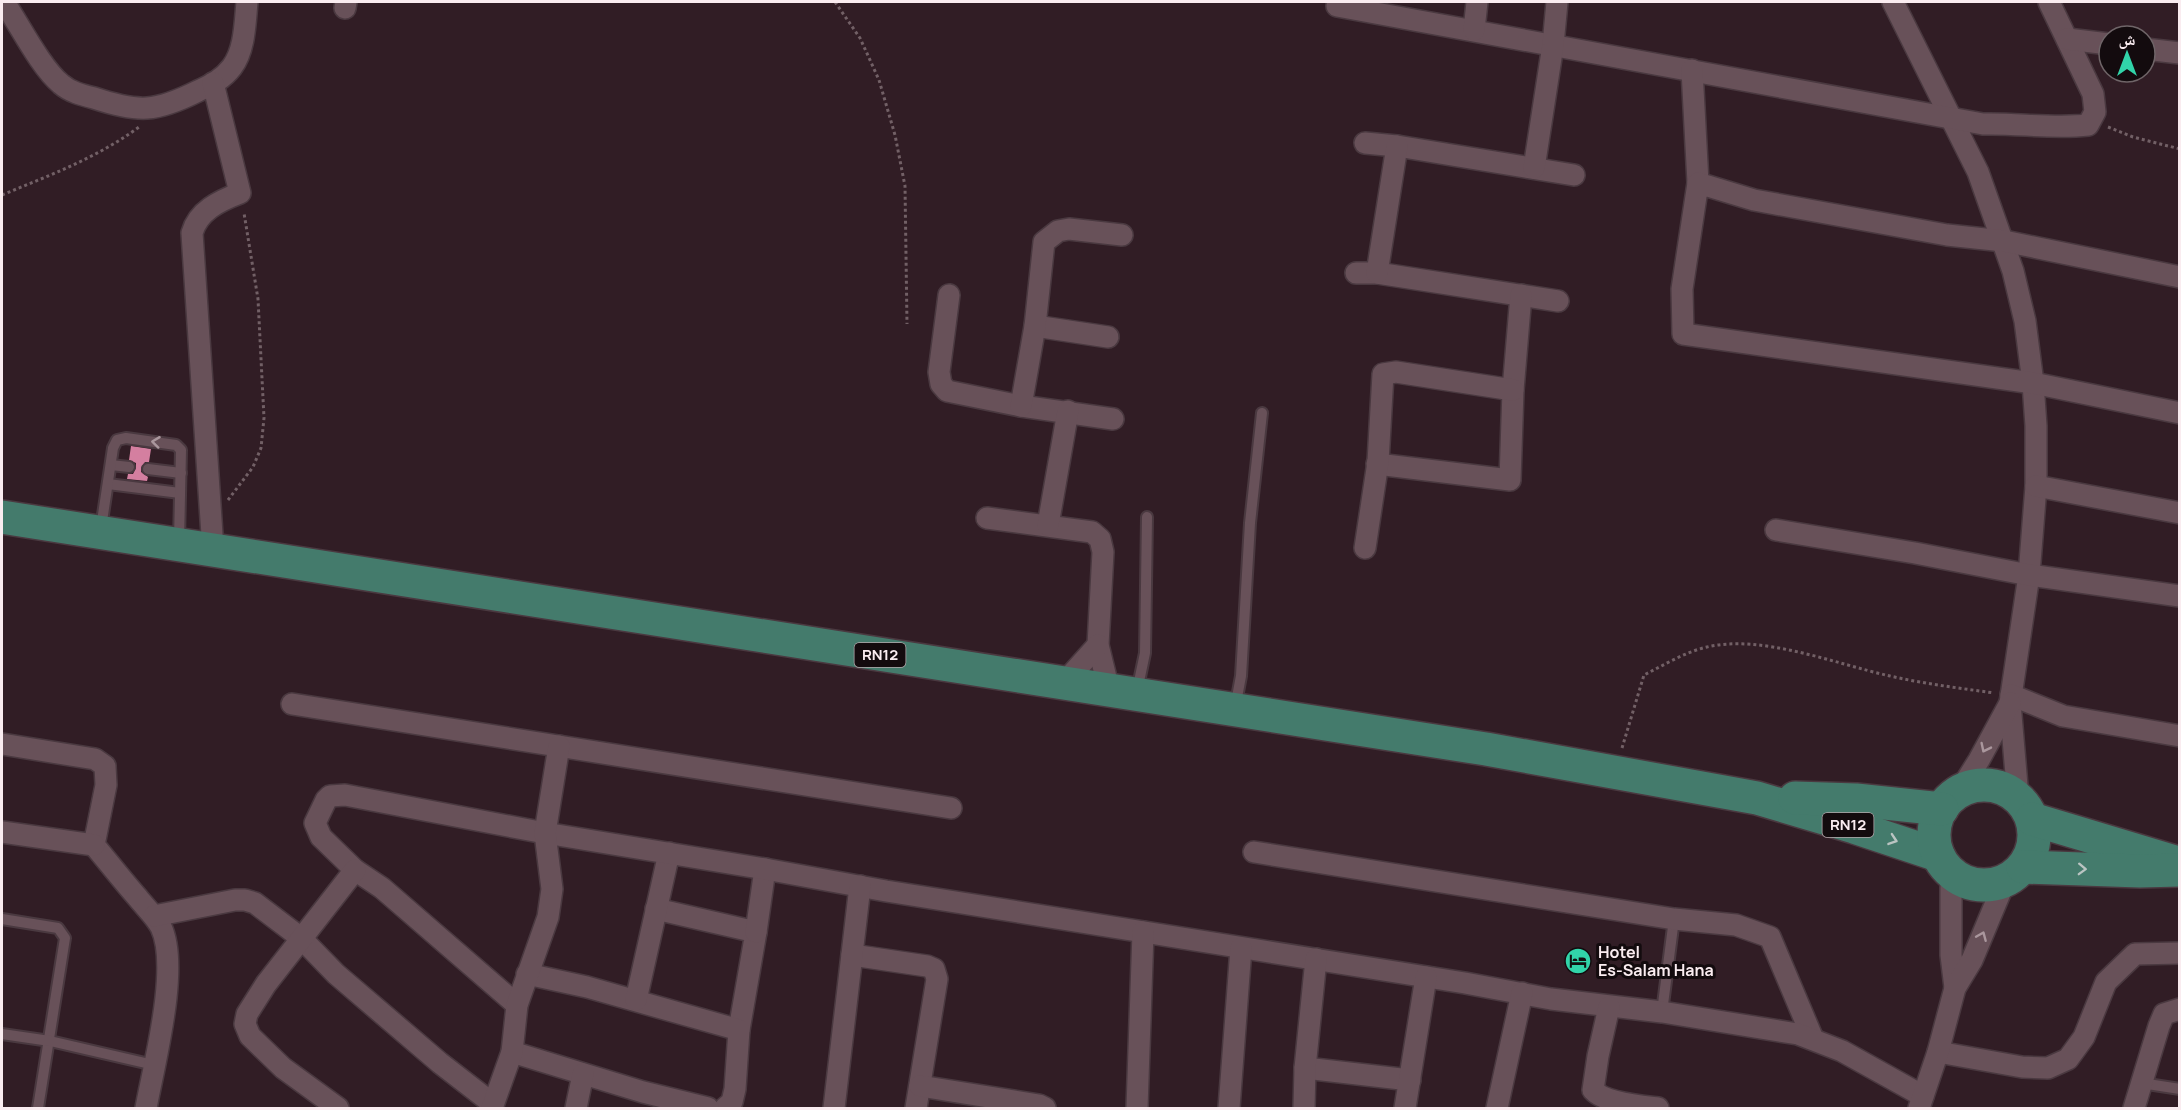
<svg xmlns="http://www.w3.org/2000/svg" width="2181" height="1110" font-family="Manrope,'Noto Naskh Arabic',sans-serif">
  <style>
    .building { fill: #d47fa0 }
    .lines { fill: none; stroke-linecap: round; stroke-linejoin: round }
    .lane-casing { stroke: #4a3940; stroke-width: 14 }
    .street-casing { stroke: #4a3940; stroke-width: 24 }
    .primary-casing { stroke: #4a3940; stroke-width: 36 }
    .path { stroke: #726066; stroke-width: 3; stroke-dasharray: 3 3; stroke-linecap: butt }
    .lane { stroke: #685159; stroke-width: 10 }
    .street { stroke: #685159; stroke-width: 21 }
    .primary { stroke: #447b6c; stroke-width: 33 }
    .oneway { stroke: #aa979d }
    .oneway2 { stroke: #bac4c2 }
    .labels { text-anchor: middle; stroke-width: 6; stroke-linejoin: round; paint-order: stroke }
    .shield { fill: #130b0e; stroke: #b5a8ac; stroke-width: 1.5 }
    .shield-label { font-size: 15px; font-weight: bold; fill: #faecf0 }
    .poi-label { font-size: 16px; font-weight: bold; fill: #faecf0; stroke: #130b0e; text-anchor: start }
  </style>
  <rect width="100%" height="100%" fill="#311d25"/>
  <polygon class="building" points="131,446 151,449 149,462 145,462 141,468 141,472 148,477 147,481 127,479 128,474 133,474 136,468 136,463 129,460"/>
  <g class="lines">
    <defs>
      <g id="lane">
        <polyline points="111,465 129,467"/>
        <polyline points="148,469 181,473"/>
        <polyline points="108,484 180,493"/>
        <polyline points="101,528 113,448 117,440 126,438 176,445 181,450 179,541"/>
        <polyline points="1137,691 1145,653 1147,517"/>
        <polyline points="1235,708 1241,676 1250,523 1262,413"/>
        <polyline points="2,919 58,928 65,938 38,1108"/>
        <polyline points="1662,1012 1674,919"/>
        <polyline points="2,1034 50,1041 154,1065"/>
        <polyline points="2141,1083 2180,1089"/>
      </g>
      <g id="street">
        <path d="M4,2C19,24 41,68 61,84C70,92 82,95 94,98C139,113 156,112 198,91C211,85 223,79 232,67C245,50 245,22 247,2"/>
        <polyline points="1893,2 1978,172 2013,271 2025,321 2033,383 2036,426 2036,486 2029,575 2010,703 2018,798"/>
        <path d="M1337,6L1983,124C2018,123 2053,129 2088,125L2095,112L2093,94L2049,2"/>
        <polyline points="345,8 346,2"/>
        <polyline points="1474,30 1477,2"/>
        <polyline points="2067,39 2109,44"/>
        <polyline points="2145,49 2180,53"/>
        <polyline points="1692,70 1698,183"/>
        <path d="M213,83L240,193C219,201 198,211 192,233L213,550"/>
        <polyline points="1365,143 1397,146 1574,175"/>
        <polyline points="1534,168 1553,45 1557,2"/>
        <polyline points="1356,273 1377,273 1558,301"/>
        <polyline points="1377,273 1397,146"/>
        <polyline points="2180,277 2004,241 1947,235 1754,200 1698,183 1682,289 1683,334 2033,383 2180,413"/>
        <polyline points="949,295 939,372 941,384 947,391 1021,406 1113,419"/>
        <polyline points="1035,326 1108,337"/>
        <polyline points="1021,406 1035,326 1044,242 1058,231 1069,229 1122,235"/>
        <polyline points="1377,464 1510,480 1513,390 1521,295"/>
        <polyline points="2036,486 2180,513"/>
        <polyline points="987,518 1092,532 1100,539 1103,552 1098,645 1109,690"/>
        <polyline points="1048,525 1068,411"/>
        <polyline points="1776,530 1915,553 2029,575 2180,596"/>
        <polyline points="1365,548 1378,462 1383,374 1396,372 1513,390"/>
        <polyline points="1063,684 1098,645"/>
        <polyline points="2011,695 2063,716 2180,736"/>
        <polyline points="292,704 951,808"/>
        <path d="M2,744L95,759L105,766L106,785L94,845C109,863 123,881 138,898C146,908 155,916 161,927C180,967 154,1064 146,1108"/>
        <polyline points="1959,792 1979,760 2010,703"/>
        <polyline points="2,832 94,845"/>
        <polyline points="1254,852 1674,919 1736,925 1770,937 1813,1039"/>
        <polyline points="1951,873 1951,955 1955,988"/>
        <polyline points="656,909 756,932 739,1030"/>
        <polyline points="154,916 235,900 245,900 255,903 301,938 336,974 440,1063 493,1104"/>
        <polyline points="756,932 765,869"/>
        <polyline points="852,955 927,966 934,969 937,979 916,1108"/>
        <polyline points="527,974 587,987 739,1030 735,1089 732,1102 725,1108"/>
        <polyline points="636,1000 669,853"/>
        <polyline points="517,1005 382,888 355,870 321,837 315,823 326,800 330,796 345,795 545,833 765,869 886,891 1465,983 1551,999 1662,1012 1798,1034 1842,1051 1923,1096"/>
        <path d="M1609,1007L1598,1056L1593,1090C1604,1103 1641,1106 1658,1108"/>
        <polyline points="512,1052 643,1092 708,1108"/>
        <polyline points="1938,1052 2022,1067 2048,1068 2068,1059 2084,1037 2106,982 2135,954 2180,953"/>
        <polyline points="1305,1068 1410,1080"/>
        <polyline points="920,1086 1039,1105 1045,1108"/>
        <polyline points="338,1108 283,1068 250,1036 245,1024 247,1014 266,984 355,870"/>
        <polyline points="492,1108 512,1052 517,1005 548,917 552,889 545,833 559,746"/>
        <polyline points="576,1108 583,1074"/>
        <polyline points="834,1108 860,886"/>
        <polyline points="1137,1108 1143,932"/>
        <polyline points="1229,1108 1241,948"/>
        <polyline points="1304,1108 1305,1068 1316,959"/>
        <polyline points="1405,1108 1426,977"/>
        <polyline points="1497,1108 1522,993"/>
        <polyline points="1919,1108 1938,1052 1955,988 1972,960 2005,881"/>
        <polyline points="2134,1108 2159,1026 2164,1014 2180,1009"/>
      </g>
      <g id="primary">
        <polyline points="2,517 1486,749 1757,798 1854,827 1938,855"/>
        <circle cx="1984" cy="835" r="50"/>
        <polyline points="1795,798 1856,800 1942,809"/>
        <polyline points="2032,819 2175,862"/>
        <polyline points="2023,867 2140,871 2180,870"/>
      </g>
    </defs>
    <use href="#lane" class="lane-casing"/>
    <use href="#street" class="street-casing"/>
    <use href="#primary" class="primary-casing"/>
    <g class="path">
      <polyline points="835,2 860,38 879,80 895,135 905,186 907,324"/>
      <polyline points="2108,127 2133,137 2180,149"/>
      <path d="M2,195C50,175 97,158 139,127"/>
      <polyline points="228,500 253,467 261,448 264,418 258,299 244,213"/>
      <path d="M1622,748L1644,675C1664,665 1685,652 1707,647C1762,634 1836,664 1890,676C1925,684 1959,688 1994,693"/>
    </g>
    <use href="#lane" class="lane"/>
    <use href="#street" class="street"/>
    <use href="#primary" class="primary"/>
  </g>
  <defs><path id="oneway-chevron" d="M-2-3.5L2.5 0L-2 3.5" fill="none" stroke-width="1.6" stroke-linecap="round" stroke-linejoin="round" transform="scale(1.5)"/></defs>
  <g class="oneway">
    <use href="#oneway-chevron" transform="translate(156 442) rotate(-173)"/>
    <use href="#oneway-chevron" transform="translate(1985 748) rotate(116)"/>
    <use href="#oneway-chevron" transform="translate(1982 936) rotate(-67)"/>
  </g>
  <g class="oneway2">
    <use href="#oneway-chevron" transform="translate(1893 840) rotate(19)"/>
    <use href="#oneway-chevron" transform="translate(2082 869) rotate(2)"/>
  </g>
  <defs>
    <symbol id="hotel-disc" viewBox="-11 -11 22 22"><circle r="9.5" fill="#31d4a9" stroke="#130b0e"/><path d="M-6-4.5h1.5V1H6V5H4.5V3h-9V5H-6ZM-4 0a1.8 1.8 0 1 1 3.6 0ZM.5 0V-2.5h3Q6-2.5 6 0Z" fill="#111"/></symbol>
  </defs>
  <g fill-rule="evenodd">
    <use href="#hotel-disc" x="1563" y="946" width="30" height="30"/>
  </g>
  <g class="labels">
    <g class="shield">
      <rect x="854.5" y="643" width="51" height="24" rx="4.5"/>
      <rect x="1822.5" y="813" width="51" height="24" rx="4.5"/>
    </g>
    <g class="shield-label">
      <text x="880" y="660">RN12</text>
      <text x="1848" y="830">RN12</text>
    </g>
    <g class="poi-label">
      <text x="1598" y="958">Hotel<tspan x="1598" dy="18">Es-Salam Hana</tspan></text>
    </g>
  </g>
  <rect width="2181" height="1110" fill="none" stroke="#faecf0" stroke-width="6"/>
  <g transform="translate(2127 54)"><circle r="28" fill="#130b0e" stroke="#6f6568" stroke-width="1.5"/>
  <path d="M0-4.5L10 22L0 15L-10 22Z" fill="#31d4a9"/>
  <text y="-9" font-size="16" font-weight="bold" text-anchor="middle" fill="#faecf0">ش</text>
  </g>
</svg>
